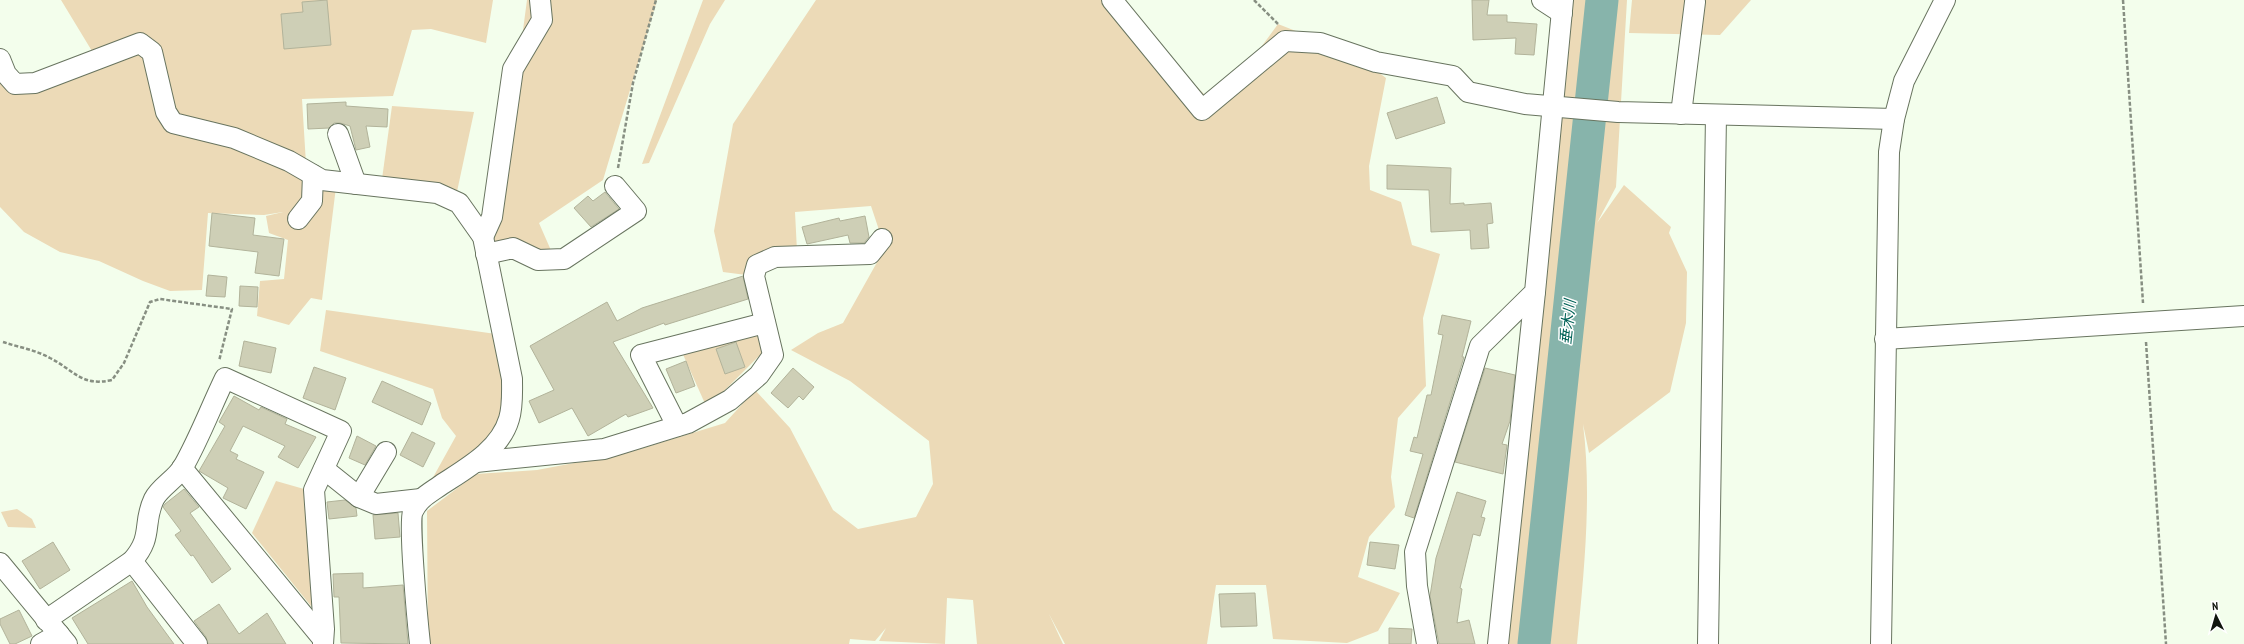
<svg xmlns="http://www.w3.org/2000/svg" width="2244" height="644" font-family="'PT Sans Narrow','Noto Sans JP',sans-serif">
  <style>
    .green { fill: #ecdab7 }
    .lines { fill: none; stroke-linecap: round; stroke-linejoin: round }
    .river { stroke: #87b4ab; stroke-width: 33 }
    .building { fill: #cecfb6; stroke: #b2b39a }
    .minor-casing { stroke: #68745f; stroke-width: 22 }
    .path { stroke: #878f82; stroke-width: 2.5; stroke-dasharray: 4 2; stroke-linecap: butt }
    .minor { stroke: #fff; stroke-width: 20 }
    .labels { text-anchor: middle; stroke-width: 3; stroke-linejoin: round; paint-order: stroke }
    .water-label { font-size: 15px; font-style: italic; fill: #006257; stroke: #fff }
  </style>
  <rect width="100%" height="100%" fill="#f3feec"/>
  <g class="green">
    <polygon points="61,0 493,0 486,43 431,29 412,30 393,96 302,99 308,196 316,180 336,187 322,300 311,298 289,325 257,316 260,281 284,279 288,240 269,233 266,216 283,212 264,215 208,213 202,290 170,291 143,281 99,261 60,252 24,232 0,207 0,59 11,79 98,61"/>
    <polygon points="527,0 657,0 603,180 539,223 553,255 492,246 501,195"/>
    <polygon points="703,0 725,0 710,24 649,163 642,164"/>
    <polygon points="816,0 1110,0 1217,107 1278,24 1354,54 1386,78 1369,166 1370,190 1401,202 1412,245 1440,254 1423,318 1426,386 1398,418 1391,477 1395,507 1369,537 1358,577 1400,593 1378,631 1347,643 1273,639 1266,585 1216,585 1207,644 1065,644 1049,614 1063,644 977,644 973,600 947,598 945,644 879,641 886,628 875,641 850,639 849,644 428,644 427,511 476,474 537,470 627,453 725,423 755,390 790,428 833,510 858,529 916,517 933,484 929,441 850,381 791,350 818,333 843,323 885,248 871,206 795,212 797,251 754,276 723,272 714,231 733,124"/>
    <path d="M1567,0H1627L1616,187L1597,223L1624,185L1671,227L1669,233L1687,272L1686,323L1670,392L1589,453L1583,424C1592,495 1584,573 1577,644H1502Z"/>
    <polygon points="1632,0 1751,0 1720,35 1629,33"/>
    <polygon points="392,106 474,112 455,201 382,179"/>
    <polygon points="326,310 503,335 512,390 501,435 470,452 421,499 456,436 442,418 433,389 320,351"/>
    <polygon points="767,328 771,344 707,408 681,350"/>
    <polygon points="276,481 304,489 315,611 252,533"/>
    <polygon points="17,509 32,519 36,528 8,527 1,512"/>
  </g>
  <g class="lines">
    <polyline class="river" points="1534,644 1602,0"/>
  </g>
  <g class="building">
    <polygon points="327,0 331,45 284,49 281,14 303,12 302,2"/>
    <polygon points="1472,0 1489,0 1487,15 1507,15 1507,22 1537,24 1534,55 1515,54 1516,38 1473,40"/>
    <polygon points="1437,97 1445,123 1396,139 1387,113"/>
    <polygon points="346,102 346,106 388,109 387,127 366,126 370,147 356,150 350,126 340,123 334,123 329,128 308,129 307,104"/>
    <polygon points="1387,165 1451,168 1450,204 1464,203 1464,205 1491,203 1493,223 1487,224 1489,248 1471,249 1470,230 1431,232 1429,190 1387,189"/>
    <polygon points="605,192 619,209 591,227 574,208 588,196 593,201"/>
    <polygon points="212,213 255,218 253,235 284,239 279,276 255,273 258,252 209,246"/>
    <polygon points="865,216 869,237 864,243 850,243 848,235 807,244 802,227 839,218 840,221"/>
    <polygon points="208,275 227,277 225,297 206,296"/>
    <polygon points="743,276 748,299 665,325 664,323 613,342 653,408 628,417 626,414 588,436 572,408 539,423 529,401 554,390 530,346 607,302 617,321 642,308"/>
    <polygon points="240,286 258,287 257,307 239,306"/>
    <polygon points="1442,315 1471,321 1462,357 1464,357 1414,518 1405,515 1423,454 1410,451 1414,437 1417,438 1427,395 1431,395 1443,335 1438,334"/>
    <polygon points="244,341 276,348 271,373 239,366"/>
    <polygon points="736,342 745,367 725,374 716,349"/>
    <polygon points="686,361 695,386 676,393 666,369"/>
    <polygon points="314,367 346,378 335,410 303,398"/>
    <polygon points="793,368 814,387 803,400 799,396 788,408 771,393"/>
    <polygon points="1485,368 1515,375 1510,421 1502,444 1507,445 1503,474 1455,462"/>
    <polygon points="382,381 431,403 422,425 372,402"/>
    <polygon points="234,396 259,410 261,407 287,419 285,424 316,437 298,468 278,457 285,446 243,426 230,451 238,455 236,459 264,472 246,509 223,498 228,488 199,471 225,426 219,422"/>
    <polygon points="412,432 435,443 423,467 400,455"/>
    <polygon points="357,436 376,446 365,465 349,458"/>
    <polygon points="184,489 199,507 190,513 231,569 212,583 193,555 191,556 175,535 181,531 163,507 165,504"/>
    <polygon points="1457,492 1486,501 1481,517 1485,518 1480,536 1473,534 1460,588 1462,589 1457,623 1469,620 1475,644 1439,644 1430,596 1436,558"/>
    <polygon points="345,500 356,508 357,516 329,519 327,502"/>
    <polygon points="398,513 400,537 375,539 373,515"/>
    <polygon points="53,542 70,570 40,589 22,561"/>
    <polygon points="1370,542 1399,545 1395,569 1367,565"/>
    <polygon points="363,573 363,588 403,585 408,644 341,643 339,597 334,597 333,574"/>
    <polygon points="132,581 147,607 174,644 88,644 72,618"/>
    <polygon points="1255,593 1257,626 1221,627 1219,594"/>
    <polygon points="219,604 239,634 267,613 286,644 208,644 206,637 194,621"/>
    <polygon points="19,610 32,636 15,644 10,644 0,624 0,619"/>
    <polygon points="1389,628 1412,629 1411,644 1389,644"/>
  </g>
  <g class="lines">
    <defs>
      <g id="minor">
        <polyline points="1112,0 1202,110 1285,41 1320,43 1376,62 1453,76 1468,92 1525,104 1618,112 1894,119"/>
        <polyline points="1542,0 1562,13"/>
        <path d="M0,59L6,74L15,84L35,83L140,43L152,52L166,112L173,123L234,138L289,161L322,180L437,193L459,203L483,237L512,379C512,392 513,406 509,419C500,450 467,468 441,485C430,493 419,498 413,511C408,521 418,626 420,644"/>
        <polyline points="1681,114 1695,2"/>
        <polyline points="338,134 356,184"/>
        <polyline points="298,219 312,201 313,175"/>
        <polyline points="483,237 492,217 513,69 542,20 540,0"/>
        <polyline points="486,254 513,248 538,260 564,259 636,211 615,186"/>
        <polyline points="1885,339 2244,316"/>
        <polyline points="677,426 641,355 765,323"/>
        <polyline points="476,462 604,449 688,423 730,400 759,375 773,355 754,276 757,265 775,257 870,254 882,239"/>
        <polyline points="182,468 323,639"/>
        <polyline points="324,469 359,497 376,504 421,499"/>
        <polyline points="359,497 386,452"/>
        <polyline points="132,561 197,644"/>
        <polyline points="0,563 67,644"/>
        <path d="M46,620L132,561C154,536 142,524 154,499C160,487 176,479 183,467C199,439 211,407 225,378L341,431L314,490L324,629L323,644"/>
        <polyline points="41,644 59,634"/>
        <polyline points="1427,644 1417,586 1415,552 1480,346 1535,292 1563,0"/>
        <polyline points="1498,644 1535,292"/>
        <polyline points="1708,644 1716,115"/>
        <polyline points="1881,644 1889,152 1894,119 1904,81 1945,0"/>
      </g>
    </defs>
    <use href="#minor" class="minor-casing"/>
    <g class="path">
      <polyline points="1254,0 1278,24"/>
      <polyline points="2123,0 2143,303"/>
      <polyline points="618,168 633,83 656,0"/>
      <path d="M3,342C18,347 36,350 50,358C74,370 81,387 112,380L124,363L150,302L160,299L232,309L219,361"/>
      <polyline points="2146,342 2166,644"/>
    </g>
    <use href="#minor" class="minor"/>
  </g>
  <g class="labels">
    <g class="water-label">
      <text transform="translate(1568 322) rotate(-84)" y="5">垂木川</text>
    </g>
  </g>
  <g transform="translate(2216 616) rotate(355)" stroke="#ffffff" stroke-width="3" paint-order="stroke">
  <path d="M0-3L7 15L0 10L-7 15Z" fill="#11160e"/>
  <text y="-6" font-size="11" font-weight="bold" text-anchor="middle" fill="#11160e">N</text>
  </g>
</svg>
